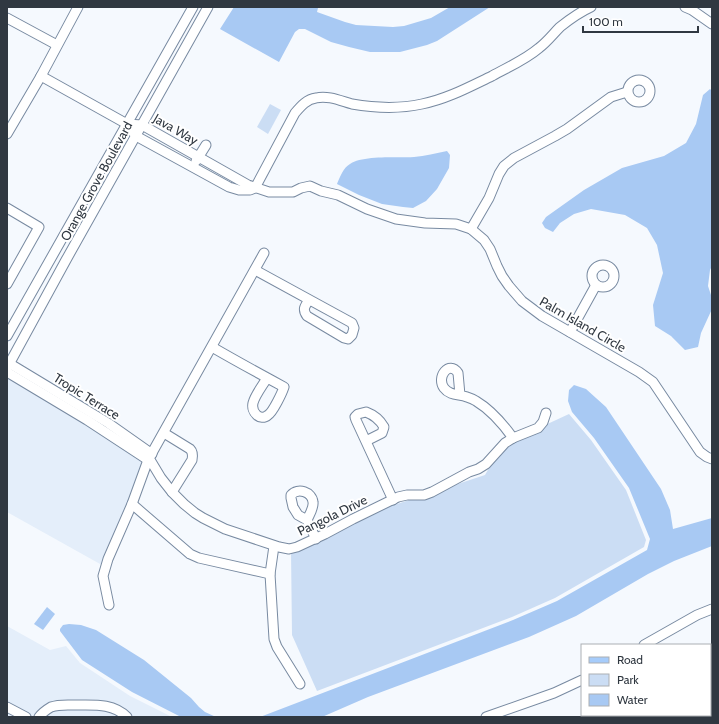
<svg xmlns="http://www.w3.org/2000/svg" width="719" height="724" font-family="Cabin,sans-serif">
  <style>
    .built { fill: #e4eefa }
    .green { fill: #cbddf4 }
    .water { fill: #a8c9f3 }
    .lines { fill: none; stroke-linecap: round; stroke-linejoin: round }
    .minor-casing { stroke: #788aa1; stroke-width: 11 }
    .major-casing { stroke: #5682b8; stroke-width: 14 }
    .minor { stroke: #fff; stroke-width: 9 }
    .major { stroke: #a6ccfb; stroke-width: 12 }
    .labels { text-anchor: middle; stroke-width: 4; stroke-linejoin: round; paint-order: stroke }
    .street-label { font-size: 13px; fill: #303841; stroke: #fff }
  </style>
  <rect width="100%" height="100%" fill="#f5f9fe"/>
  <g class="built">
    <polygon points="11,368 155,457 109,569 7,512 7,376"/>
    <polygon points="7,626 50,650 66,646 80,663 130,696 172,717 7,717"/>
  </g>
  <g class="green">
    <polygon points="270,104 281,110 268,134 257,127"/>
    <polygon points="569,414 591,440 626,490 646,540 644,547 555,598 512,617 317,691 292,635 291,551 391,506 485,475 502,445"/>
  </g>
  <g class="water">
    <polygon points="234,7 316,7 318,8 317,12 345,22 356,25 393,27 404,26 431,18 450,7 490,7 437,41 427,45 400,52 370,52 349,47 331,42 305,29 299,29 295,32 279,62 220,29"/>
    <polygon points="710,89 712,91 712,266 710,270 708,286 712,298 712,309 701,333 698,347 685,350 671,336 655,326 653,305 663,273 657,245 647,228 625,215 591,209 574,214 560,223 553,232 545,228 542,223 546,217 584,190 622,168 664,156 686,143 696,124 703,95"/>
    <path d="M447,151L450,155L449,168L437,189L426,201L413,208L403,207L382,204L359,195L337,184C340,177 343,168 350,164C363,155 397,158 414,157C425,156 436,153 447,151Z"/>
    <polygon points="574,385 586,389 606,407 661,489 670,510 673,529 712,518 712,546 674,561 648,574 576,616 529,637 368,697 322,717 260,717 513,620 557,601 647,550 650,539 629,488 594,438 572,412 568,401 569,390"/>
    <polygon points="47,607 55,614 43,630 34,624"/>
    <polygon points="69,624 81,625 96,630 144,660 191,698 199,707 205,712 216,717 181,717 132,692 82,660 60,631 60,629 63,625"/>
  </g>
  <g class="lines">
    <defs>
      <g id="minor">
        <polyline points="685,7 692,10 712,24"/>
        <polyline points="7,18 57,45"/>
        <polyline points="41,76 127,124 142,125 248,185 269,192 293,192 301,188 310,186 321,191 338,195 367,209 396,219 425,223 456,224 471,229 484,240 490,249 497,266 502,276 509,286 522,301 542,316 639,372 653,382 700,452 707,457 712,459"/>
        <circle cx="639" cy="91" r="11"/>
        <path d="M127,124L136,136L229,187L239,190H250L255,188L295,113C301,106 307,99 316,98C328,95 341,101 352,104C375,108 399,109 422,104C447,99 469,87 492,76C508,67 525,60 539,48C547,42 553,34 560,27C570,19 580,12 591,7"/>
        <polyline points="7,134 41,76 78,7"/>
        <polyline points="196,161 206,145"/>
        <polyline points="7,208 39,227 7,284"/>
        <polyline points="471,229 489,198 499,174 504,166 514,158 555,136 567,129 611,97 627,92"/>
        <circle cx="603" cy="276" r="11"/>
        <path d="M255,270L352,323L354,328L352,335L348,339L344,338L307,316C302,309 305,306 309,300"/>
        <polyline points="570,332 596,285"/>
        <polyline points="7,336 193,7"/>
        <path d="M212,347C236,361 260,374 284,387C282,393 273,412 268,415C260,422 251,412 253,403C255,395 263,385 267,378"/>
        <polyline points="7,362 108,423 152,454"/>
        <polyline points="7,368 66,260 208,7"/>
        <polyline points="7,372 87,420 148,460"/>
        <path d="M460,395L458,373C449,360 436,377 444,388C450,396 459,394 467,397C470,398 473,399 476,401C491,410 503,424 513,438"/>
        <path d="M164,433L190,449C193,452 193,455 192,460L172,492"/>
        <path d="M366,441L382,433L384,427C380,420 374,415 366,412L358,414L355,417L356,420L393,500"/>
        <polyline points="149,458 161,478 172,492 184,504 195,513 203,518 225,529 279,547 289,549 297,547 325,534 353,519 398,497 407,495 424,495 432,492 469,472 478,469 486,464 505,443 513,438 538,428 543,422 546,413"/>
        <polyline points="132,504 190,554 199,558 270,574"/>
        <path d="M307,520C309,515 314,508 313,502C312,492 298,487 291,495V498L293,507L298,515L307,520L316,539"/>
        <polyline points="274,546 270,574 274,639 277,647 300,684"/>
        <polyline points="109,605 103,576 108,559 132,504 148,460 264,253"/>
        <polyline points="644,645 697,615 712,609"/>
        <polyline points="7,707 26,717"/>
        <path d="M39,717C42,713 46,710 51,707C59,704 68,705 76,705C94,705 113,703 127,717"/>
        <polyline points="486,717 554,693 582,680"/>
      </g>
      <g id="major">
        <polyline points="710,706 712,705"/>
        <polyline points="685,717 690,715"/>
      </g>
    </defs>
    <use href="#minor" class="minor-casing"/>
    <use href="#major" class="major-casing"/>
    <use href="#minor" class="minor"/>
    <use href="#major" class="major"/>
  </g>
  <g class="labels">
    <g class="street-label">
      <text transform="translate(176 129) rotate(30)" y="5">Java Way</text>
      <text transform="translate(96 181) rotate(-61)" y="5">Orange Grove Boulevard</text>
      <text transform="translate(583 324) rotate(30)" y="5">Palm Island Circle</text>
      <text transform="translate(87 396) rotate(32)" y="5">Tropic Terrace</text>
      <text transform="translate(332 515) rotate(-26)" y="5">Pangola Drive</text>
    </g>
  </g>
  <rect width="719" height="724" fill="none" stroke="#303841" stroke-width="16"/>
  <rect x="581" y="644" width="130" height="72" fill="#ffffff" stroke="#acafb3"/>
  <rect x="589" y="657" width="20" height="6" fill="#a6ccfb" stroke="#acafb3"/>
  <text x="617" y="664" font-size="12" fill="#303841">Road</text>
  <rect x="589" y="674" width="20" height="12" fill="#cbddf4" stroke="#acafb3"/>
  <text x="617" y="684" font-size="12" fill="#303841">Park</text>
  <rect x="589" y="694" width="20" height="12" fill="#a8c9f3" stroke="#acafb3"/>
  <text x="617" y="704" font-size="12" fill="#303841">Water</text>
  <path d="M583 26v6h115v-6" fill="none" stroke="#303841" stroke-width="2"/>
  <text x="589" y="26" font-size="12" fill="#303841" stroke="#ffffff" stroke-width="3" paint-order="stroke">100 m</text>
</svg>
